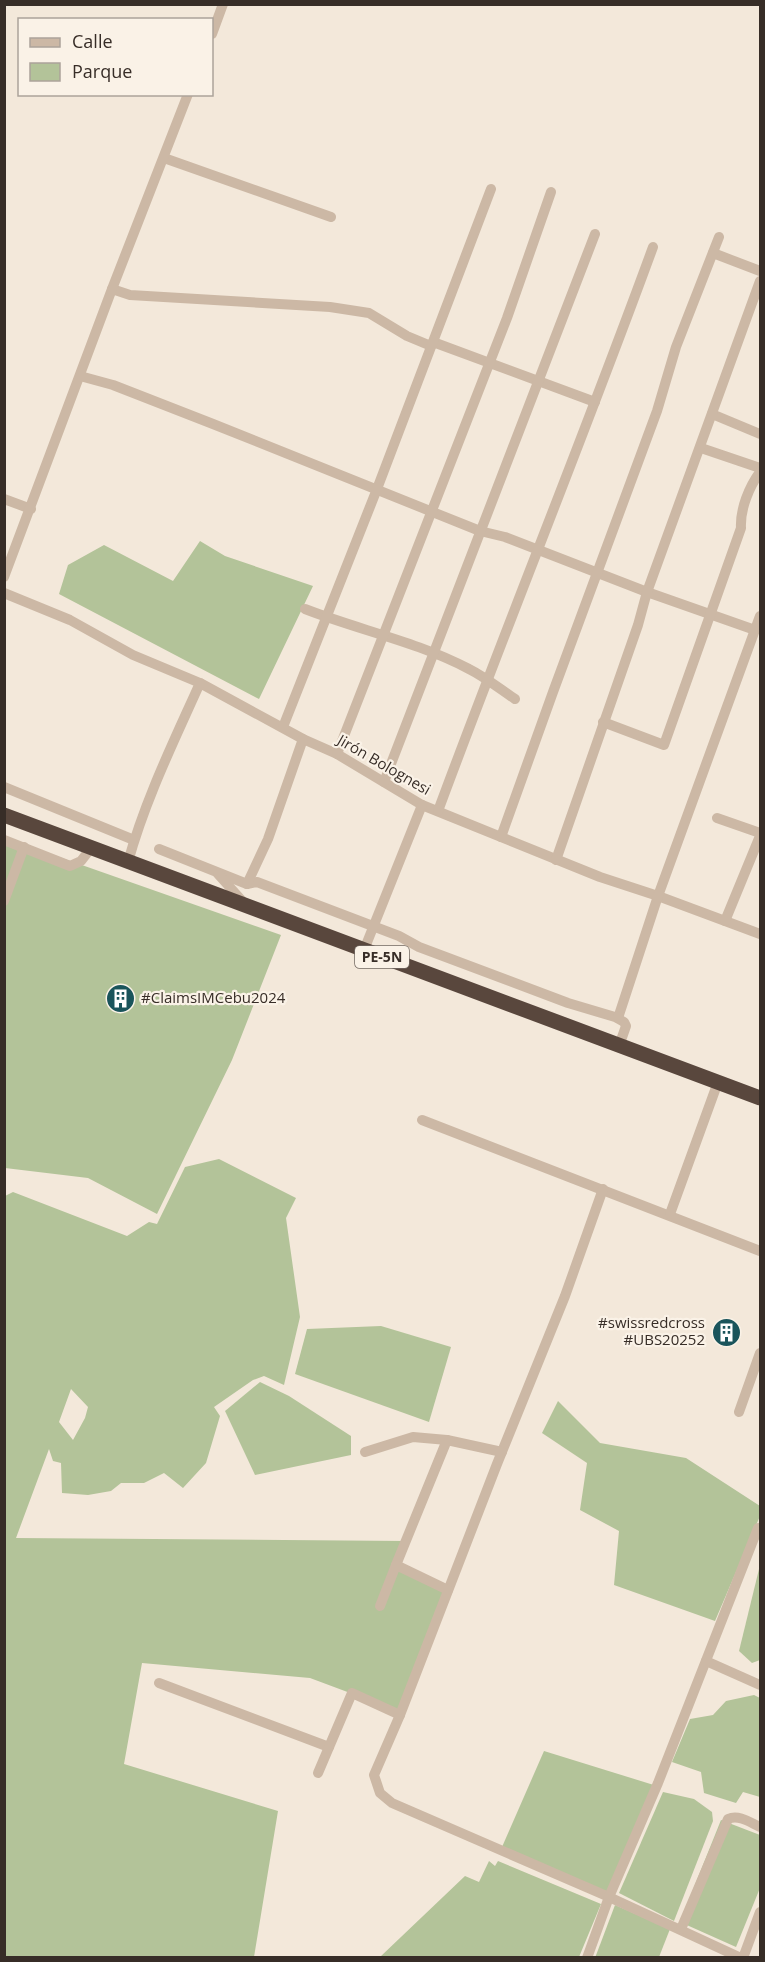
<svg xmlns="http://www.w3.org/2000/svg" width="765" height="1962" font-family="'Open Sans',sans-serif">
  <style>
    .green { fill: #b3c399; fill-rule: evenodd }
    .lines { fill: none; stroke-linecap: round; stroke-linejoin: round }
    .minor { stroke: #ccb8a5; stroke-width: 10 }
    .highway { stroke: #59473d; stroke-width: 15 }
    .labels { text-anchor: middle; stroke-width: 4.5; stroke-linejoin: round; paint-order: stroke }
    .shield { fill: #faf2e7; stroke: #726861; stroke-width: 1.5 }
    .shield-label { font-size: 14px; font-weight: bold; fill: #372d27 }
    .street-label { font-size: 15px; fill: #372d27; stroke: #faf2e7 }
    .poi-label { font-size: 15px; fill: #372d27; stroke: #faf2e7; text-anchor: start }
  </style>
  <rect width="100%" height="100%" fill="#f3e8da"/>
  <g class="green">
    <polygon points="200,541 225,556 313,586 259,699 59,594 68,565 104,545 173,581"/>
    <polygon points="5,838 281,935 232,1060 157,1214 88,1178 5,1168"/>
    <path d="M219,1159L296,1198L286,1218L300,1317L284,1385L264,1376L253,1380L214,1407L220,1416L206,1463L183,1488L164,1473L144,1483H121L111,1491L88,1495L62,1493L61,1463L53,1461L49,1449L16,1538L405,1541L396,1565L447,1589L401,1712L310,1678L142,1663L124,1764L278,1811L254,1957L5,1958V1196L13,1192L127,1236L149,1222L157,1224L185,1167ZM71,1389L88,1407L85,1418L73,1440L59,1422Z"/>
    <polygon points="381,1326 451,1347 429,1422 295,1374 307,1329"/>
    <polygon points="260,1382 289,1396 351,1436 351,1455 255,1475 225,1411"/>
    <polygon points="558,1401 600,1443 686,1458 760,1506 760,1516 715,1621 614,1585 619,1531 580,1510 587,1463 542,1433"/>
    <polygon points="760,1565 760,1660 752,1663 739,1651"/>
    <polygon points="754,1695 760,1698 760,1797 743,1792 736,1803 704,1793 701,1772 672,1762 690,1719 713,1715 726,1701"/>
    <polygon points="544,1751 657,1786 609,1895 502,1847"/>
    <polygon points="663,1792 694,1799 712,1812 713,1821 674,1921 619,1893"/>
    <polygon points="721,1820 760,1835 760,1888 736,1947 680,1922"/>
    <polygon points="489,1861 495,1866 498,1861 601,1904 579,1957 380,1957 465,1876 479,1882"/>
    <polygon points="615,1905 670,1929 659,1957 595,1958"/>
  </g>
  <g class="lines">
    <g class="minor">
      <polyline points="212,34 223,4"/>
      <polyline points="164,158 331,217"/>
      <polyline points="713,253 760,271"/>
      <polyline points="112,289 130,295 330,307 369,313 407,336 431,346"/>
      <polyline points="433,342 595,402"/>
      <polyline points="80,376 113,385 213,424 480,531 505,537 647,592 755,630"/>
      <polyline points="712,414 760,434"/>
      <polyline points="701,448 760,468"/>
      <polyline points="4,499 31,509"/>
      <polyline points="4,577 112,289 188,94"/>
      <polyline points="4,593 70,620 133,655 200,683 303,739 337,754 422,805 600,877 658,896 760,934"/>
      <path d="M305,609C359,630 418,642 469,669C485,677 500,689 515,699"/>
      <path d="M603,722L664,745L741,528C740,509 749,487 760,472"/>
      <polyline points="283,727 377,489 491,189"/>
      <polyline points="337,754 507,318 551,192"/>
      <polyline points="384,782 595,234"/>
      <polyline points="4,787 134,840"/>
      <path d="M438,811C508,622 584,436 653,247"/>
      <polyline points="717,818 760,833"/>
      <polyline points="501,837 553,692 657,411 676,347 719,237"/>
      <polyline points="4,840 70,866 81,861 91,848"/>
      <polyline points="159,849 247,884 257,882 399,936 419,947 568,1003 615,1017 624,1022 626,1026 619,1046"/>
      <polyline points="556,860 638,625 647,592 760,281"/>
      <path d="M128,862C145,800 174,741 200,683"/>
      <polyline points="218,874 244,903"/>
      <polyline points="247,884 268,839 303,739"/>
      <polyline points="4,901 24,847"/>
      <polyline points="725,921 760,836"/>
      <polyline points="364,950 422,805"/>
      <polyline points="618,1018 658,896 760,616"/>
      <polyline points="422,1120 760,1251"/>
      <polyline points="603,1189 565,1296 497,1464 400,1715 374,1775 380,1793 392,1803 609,1897 741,1958"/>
      <polyline points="670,1214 718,1082"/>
      <polyline points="739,1412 760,1353"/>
      <polyline points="365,1452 413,1437 447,1440"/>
      <polyline points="396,1565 447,1440 502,1452"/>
      <polyline points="380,1606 396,1565 448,1590"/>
      <polyline points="706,1661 760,1685"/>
      <polyline points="159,1683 329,1747"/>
      <polyline points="318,1773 352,1693 400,1715"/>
      <path d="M681,1929L728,1819C739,1814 751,1823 760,1827"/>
      <polyline points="587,1958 609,1897 658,1783 758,1528"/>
      <polyline points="743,1958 760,1912"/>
    </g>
    <polyline class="highway" points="4,815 760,1098"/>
  </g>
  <defs>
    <symbol id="building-disc" viewBox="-11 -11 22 22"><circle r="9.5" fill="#1a545b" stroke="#faf2e7"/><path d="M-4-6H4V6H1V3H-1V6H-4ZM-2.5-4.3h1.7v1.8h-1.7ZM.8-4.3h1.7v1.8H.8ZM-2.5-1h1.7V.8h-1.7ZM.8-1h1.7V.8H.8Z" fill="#fff"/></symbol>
  </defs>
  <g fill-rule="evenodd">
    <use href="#building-disc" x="104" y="982" width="33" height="33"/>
    <use href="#building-disc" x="710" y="1316" width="33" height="33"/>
  </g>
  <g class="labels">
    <rect class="shield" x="355" y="946" width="54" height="22" rx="4.5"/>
    <g class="shield-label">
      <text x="382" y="962">PE-5N</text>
    </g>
    <g class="street-label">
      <text transform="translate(384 765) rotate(30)" y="5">Jirón Bolognesi</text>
    </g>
    <g class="poi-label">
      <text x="141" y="1003">#ClaimsIMCebu2024</text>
      <text x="705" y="1328" text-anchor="end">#swissredcross<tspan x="705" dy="17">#UBS20252</tspan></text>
    </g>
  </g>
  <rect width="765" height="1962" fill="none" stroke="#372d27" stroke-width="12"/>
  <rect x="18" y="18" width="195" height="78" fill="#faf2e7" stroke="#aca39a" stroke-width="1.5"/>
  <rect x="30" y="38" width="30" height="9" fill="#ccb8a5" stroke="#aca39a" stroke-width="1.5"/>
  <text x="72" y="48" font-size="18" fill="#372d27">Calle</text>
  <rect x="30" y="63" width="30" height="18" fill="#b3c399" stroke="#aca39a" stroke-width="1.5"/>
  <text x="72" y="78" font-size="18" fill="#372d27">Parque</text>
</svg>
